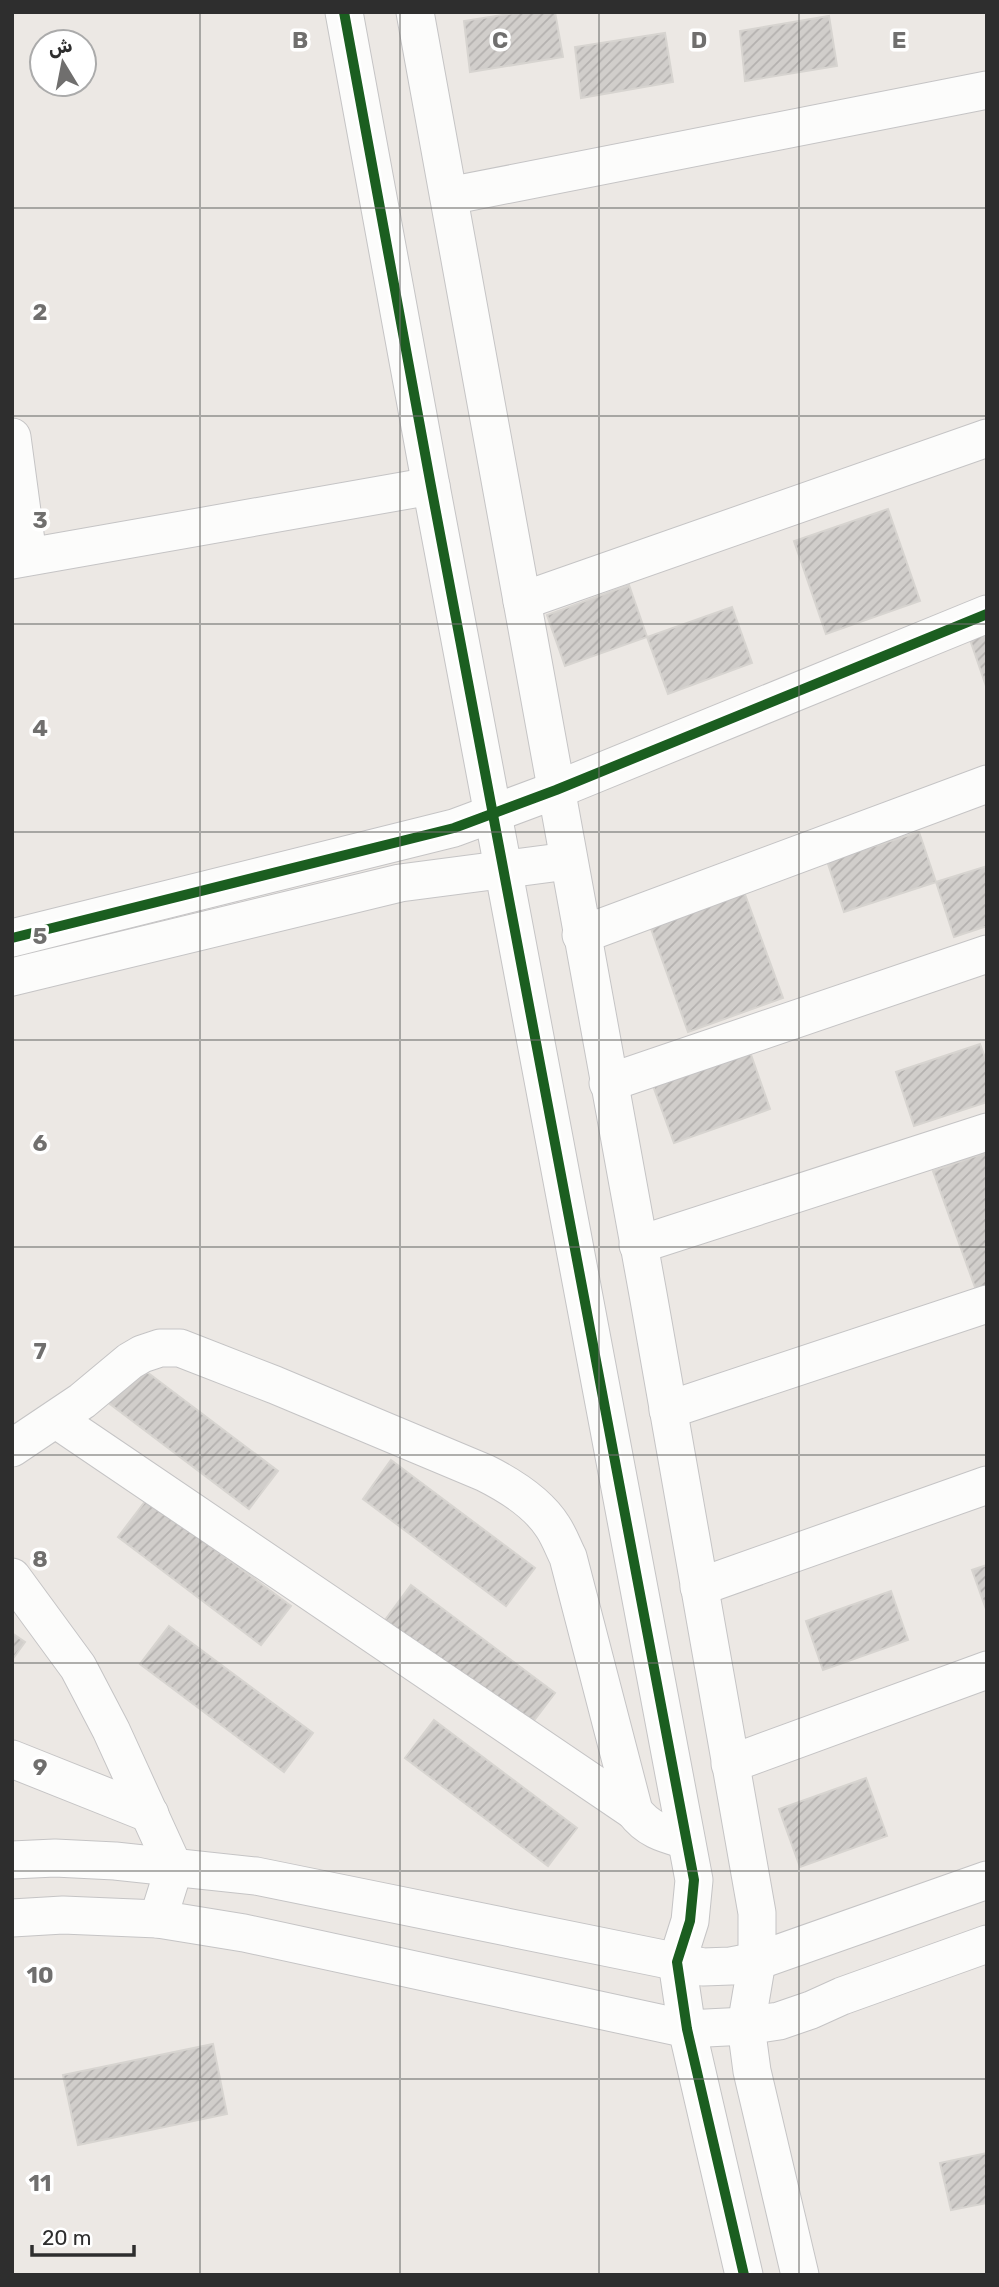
<svg xmlns="http://www.w3.org/2000/svg" width="999" height="2287" font-family="Rubik,Cairo,sans-serif">
  <style>
    .building { fill: url(#building-hatch); stroke: #d7d4d0; stroke-width: 2 }
    .lines { fill: none; stroke-linecap: round; stroke-linejoin: round }
    .minor-casing { stroke: #c5c4c5; stroke-width: 39 }
    .minor { stroke: #fcfcfb; stroke-width: 37 }
    .cycleway-casing { stroke: #fff; stroke-width: 15 }
    .cycleway { stroke: #1b5e20; stroke-width: 10 }
    .grid { fill: none; stroke: #706f6e; stroke-width: 2; stroke-opacity: 0.55 }
    .grid-label { font-size: 23px; text-anchor: middle; font-weight: bold; fill: #706f6e; stroke: #fff; stroke-width: 7; stroke-linejoin: round; paint-order: stroke }
  </style>
  <defs>
    <pattern id="building-hatch" width="6" height="6" patternUnits="userSpaceOnUse" patternTransform="scale(1.75)"><rect width="6" height="6" fill="#d1cecb"/><path d="M-1 1l2-2M0 6l6-6M5 7l2-2" fill="none" stroke="#b4b1af"/></pattern>
  </defs>
  <rect width="100%" height="100%" fill="#ece8e4"/>
  <g class="building">
    <polygon points="521,12 555,12 563,57 470,72 464,21"/>
    <polygon points="829,16 837,66 745,81 740,31"/>
    <polygon points="665,33 673,82 581,98 575,47"/>
    <polygon points="888,509 920,601 826,634 794,541"/>
    <polygon points="629,585 647,637 565,666 547,615"/>
    <polygon points="732,607 752,663 668,694 647,637"/>
    <polygon points="987,628 987,689 968,634"/>
    <polygon points="919,832 936,882 844,912 827,861"/>
    <polygon points="987,866 987,926 954,937 936,882"/>
    <polygon points="743,889 783,998 688,1032 649,923"/>
    <polygon points="980,1044 987,1063 987,1102 914,1126 896,1072"/>
    <polygon points="749,1049 770,1109 674,1143 652,1083"/>
    <polygon points="987,1152 987,1286 976,1290 933,1171"/>
    <polygon points="135,1363 278,1471 249,1509 106,1401"/>
    <polygon points="391,1460 535,1568 506,1606 363,1499"/>
    <polygon points="147,1499 291,1606 261,1645 118,1537"/>
    <polygon points="987,1565 987,1612 972,1570"/>
    <polygon points="411,1585 555,1693 526,1731 382,1624"/>
    <polygon points="891,1591 908,1640 823,1670 806,1621"/>
    <polygon points="169,1626 313,1733 284,1772 140,1664"/>
    <polygon points="12,1633 25,1642 12,1660"/>
    <polygon points="434,1720 577,1828 548,1866 405,1758"/>
    <polygon points="866,1778 887,1836 800,1867 779,1809"/>
    <polygon points="213,2044 227,2114 78,2145 63,2075"/>
    <polygon points="987,2153 987,2203 951,2210 940,2163"/>
  </g>
  <g class="lines">
    <defs>
      <g id="minor">
        <polyline points="344,12 431,486 694,1880 690,1921 677,1962 687,2029 744,2275"/>
        <polyline points="415,12 648,1294 757,1913 757,1961 746,2026 752,2071 800,2275"/>
        <polyline points="449,196 987,90"/>
        <polyline points="12,437 28,556"/>
        <polyline points="12,560 431,486"/>
        <polyline points="522,601 987,438"/>
        <polyline points="581,935 987,784"/>
        <polyline points="12,938 454,828 556,790 987,614"/>
        <polyline points="12,977 400,883 568,861"/>
        <polyline points="608,1083 987,954"/>
        <polyline points="638,1245 987,1132"/>
        <polyline points="668,1410 987,1304"/>
        <polyline points="57,1420 634,1811"/>
        <path d="M12,1448L82,1401L130,1361L142,1354L160,1348H180L275,1385L485,1473C509,1485 538,1503 553,1527C559,1536 563,1547 568,1557L634,1811C648,1830 665,1834 686,1840"/>
        <polyline points="12,1577 78,1667 111,1730 174,1868 158,1919"/>
        <polyline points="699,1587 987,1485"/>
        <polyline points="12,1759 150,1814"/>
        <polyline points="730,1764 987,1670"/>
        <polyline points="12,1860 55,1858 115,1861 256,1876 703,1967 731,1966 757,1961 987,1880"/>
        <polyline points="12,1918 63,1915 158,1919 244,1933 687,2029 746,2026 779,2021 811,2010 842,1996 987,1944"/>
      </g>
    </defs>
    <use href="#minor" class="minor-casing"/>
    <use href="#minor" class="minor"/>
    <defs>
      <g id="cycleway">
        <polyline points="344,12 431,486 694,1880 690,1921 677,1962 687,2029 744,2275"/>
        <polyline points="12,938 454,828 556,790 987,614"/>
      </g>
    </defs>
    <use href="#cycleway" class="cycleway-casing"/>
    <use href="#cycleway" class="cycleway"/>
  </g>
  <path class="grid" d="M200,12V2275M400,12V2275M599,12V2275M799,12V2275M12,208H987M12,416H987M12,624H987M12,832H987M12,1040H987M12,1247H987M12,1455H987M12,1663H987M12,1871H987M12,2079H987"/>
  <g class="grid-label">
    <text x="300" y="48">B</text>
    <text x="500" y="48">C</text>
    <text x="699" y="48">D</text>
    <text x="899" y="48">E</text>
    <text x="40" y="320">2</text>
    <text x="40" y="528">3</text>
    <text x="40" y="736">4</text>
    <text x="40" y="944">5</text>
    <text x="40" y="1151">6</text>
    <text x="40" y="1359">7</text>
    <text x="40" y="1567">8</text>
    <text x="40" y="1775">9</text>
    <text x="40" y="1983">10</text>
    <text x="40" y="2191">11</text>
  </g>
  <rect width="999" height="2287" fill="none" stroke="#2e2e2e" stroke-width="28"/>
  <g transform="translate(63 63) rotate(350)"><circle r="33" fill="#ffffff" stroke="#ababab" stroke-width="2"/>
  <path d="M0-5L12 26L0 18L-12 26Z" fill="#706f6e"/>
  <text y="-10" font-size="19" font-weight="bold" text-anchor="middle" fill="#2e2e2e">ش</text>
  </g>
  <path d="M32 2245v10h102v-10" fill="none" stroke="#2e2e2e" stroke-width="3.5"/>
  <text x="42" y="2245" font-size="21" fill="#2e2e2e" stroke="#ffffff" stroke-width="5" paint-order="stroke">20 m</text>
</svg>
